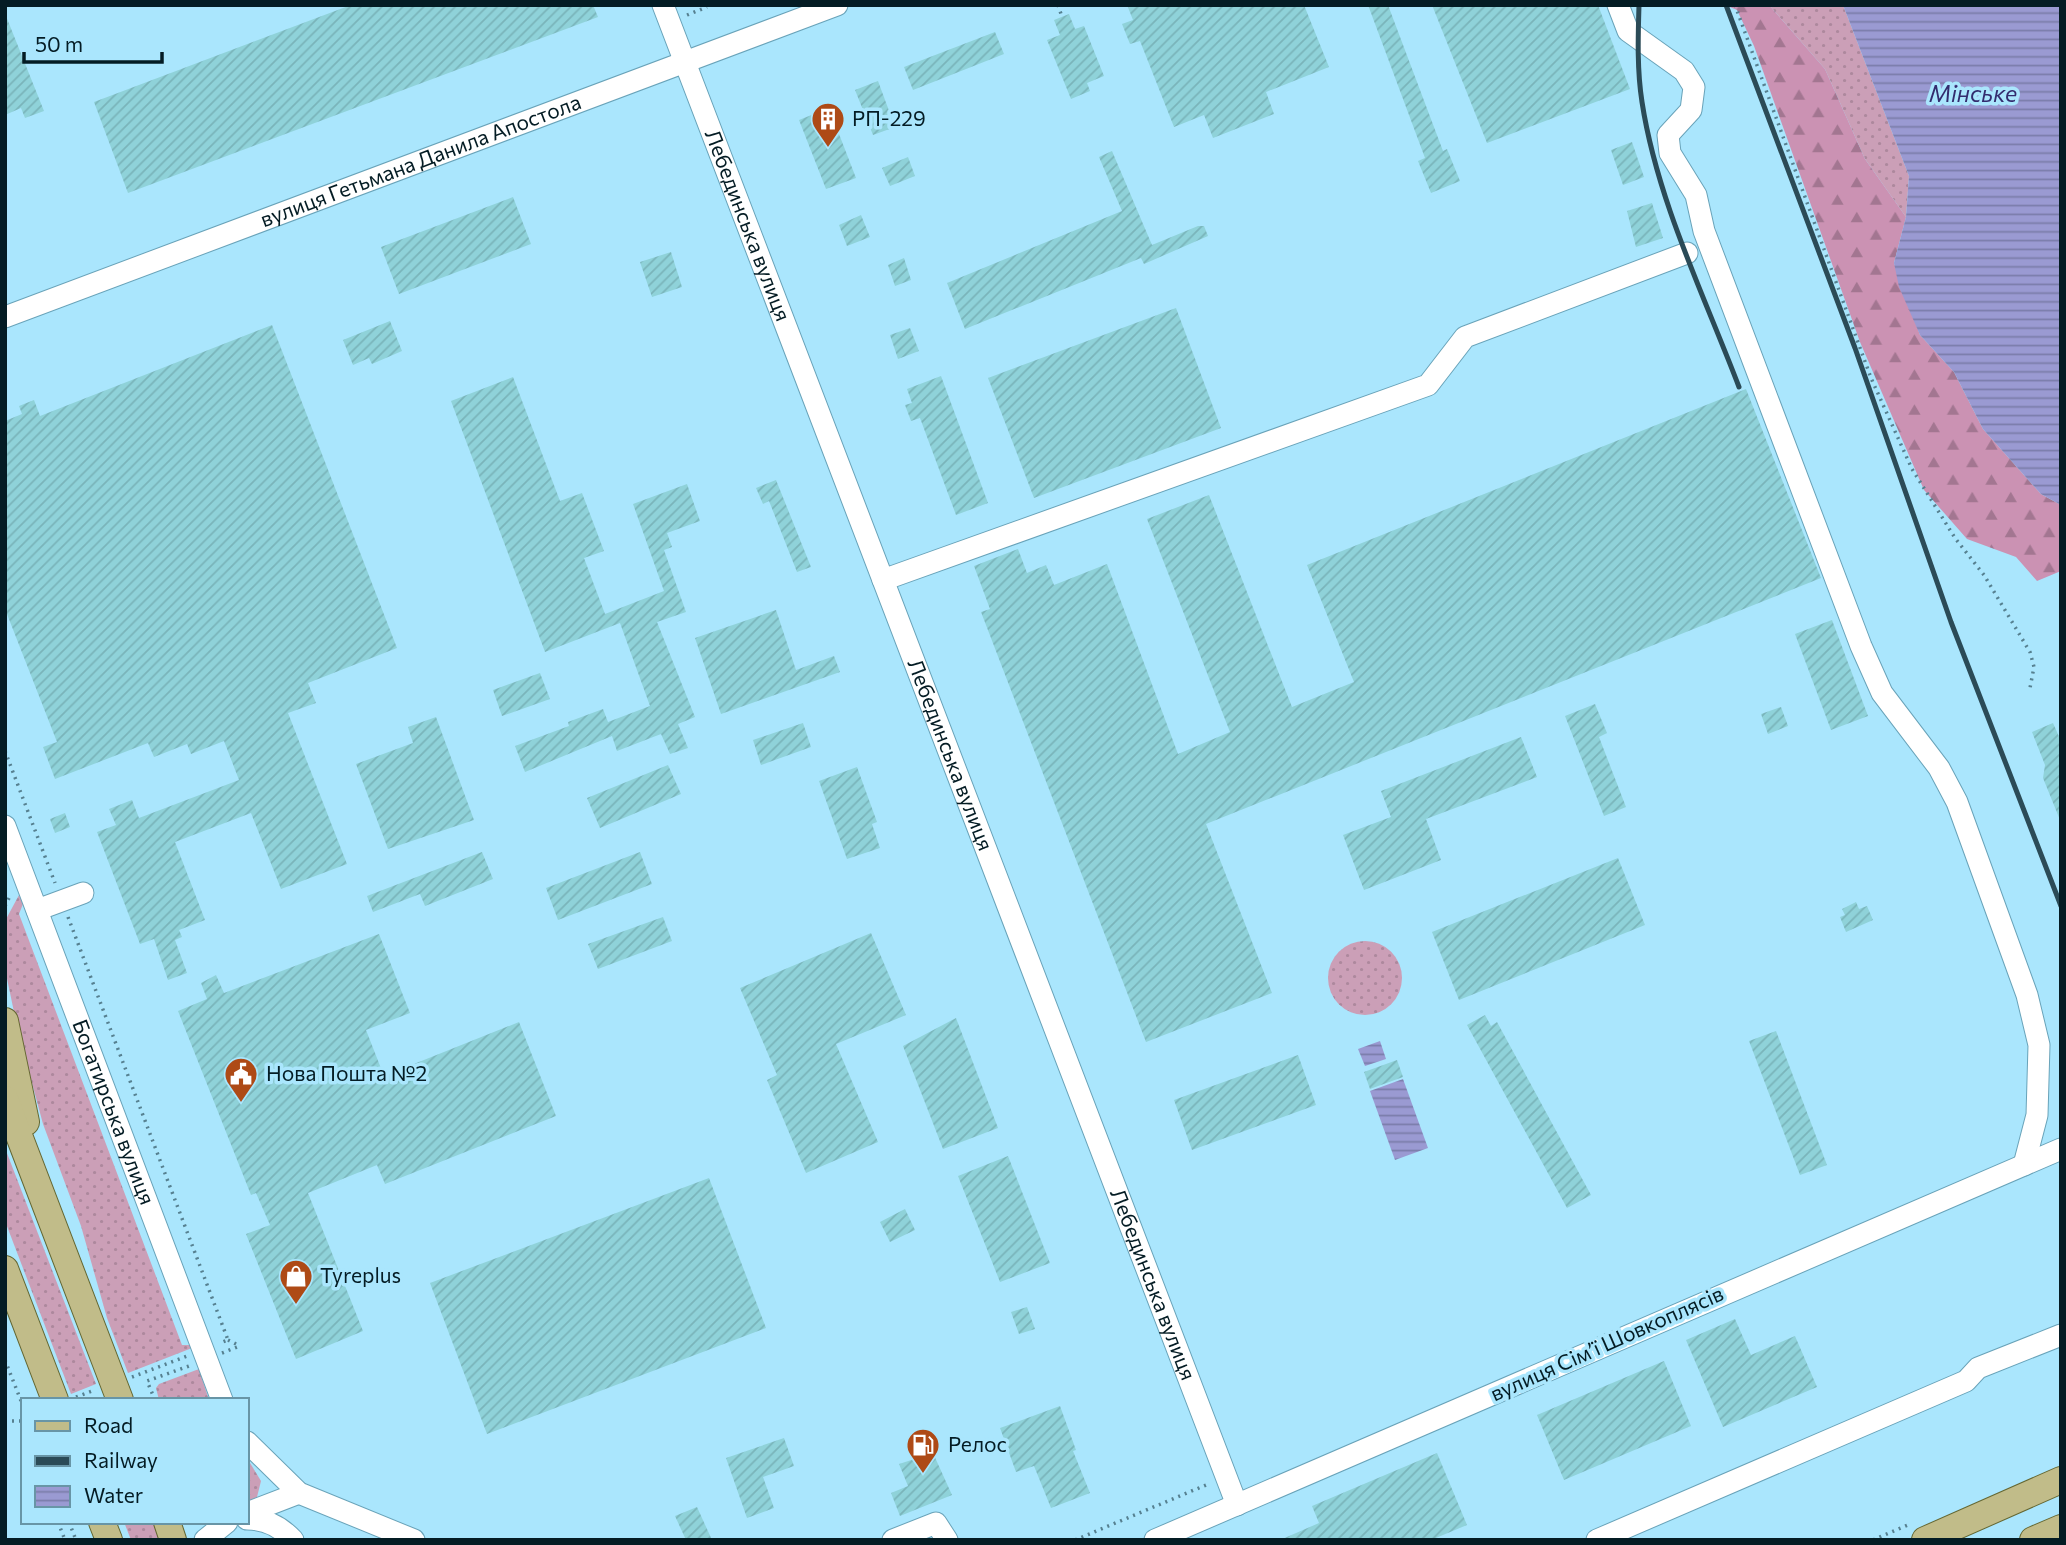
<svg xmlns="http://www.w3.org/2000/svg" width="2066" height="1545" font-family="Commissioner,sans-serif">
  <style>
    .grass { fill: url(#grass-dots) }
    .forest { fill: url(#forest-firs) }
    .water { fill: url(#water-rules) }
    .building { fill: url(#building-hatch) }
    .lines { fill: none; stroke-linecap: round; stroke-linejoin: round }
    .minor-casing { stroke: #69a3b9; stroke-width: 23 }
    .major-casing { stroke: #646732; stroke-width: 28 }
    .path { stroke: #568090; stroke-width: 3.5; stroke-dasharray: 2 5; stroke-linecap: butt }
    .minor { stroke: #fff; stroke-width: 21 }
    .major { stroke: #c1bc89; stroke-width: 26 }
    .rail { stroke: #2b4b57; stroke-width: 5 }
    .labels { text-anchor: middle; stroke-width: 7; stroke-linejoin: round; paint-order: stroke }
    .poi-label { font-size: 21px; fill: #041c24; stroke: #aae6fd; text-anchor: start }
    .street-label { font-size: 21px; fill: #041c24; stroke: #aae6fd }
    .water-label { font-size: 23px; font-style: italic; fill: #332c6e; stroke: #aae6fd }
  </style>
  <defs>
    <pattern id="grass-dots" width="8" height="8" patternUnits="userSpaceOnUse" patternTransform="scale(1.75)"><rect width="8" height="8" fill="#cb9fb7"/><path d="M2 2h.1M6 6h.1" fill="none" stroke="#ad889d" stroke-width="1.8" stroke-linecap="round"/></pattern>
    <pattern id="forest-firs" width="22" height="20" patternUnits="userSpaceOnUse" patternTransform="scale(1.75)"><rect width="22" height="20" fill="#cb92b3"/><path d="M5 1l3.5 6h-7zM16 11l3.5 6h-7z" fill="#a37691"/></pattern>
    <pattern id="water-rules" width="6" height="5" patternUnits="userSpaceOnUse" patternTransform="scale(1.75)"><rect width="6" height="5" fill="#9a9ad2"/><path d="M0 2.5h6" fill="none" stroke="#7b7daa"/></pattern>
    <pattern id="building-hatch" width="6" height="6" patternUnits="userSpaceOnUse" patternTransform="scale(1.75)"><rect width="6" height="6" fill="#8fd2d9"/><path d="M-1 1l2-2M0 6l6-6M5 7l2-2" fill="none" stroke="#7ab4ba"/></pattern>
  </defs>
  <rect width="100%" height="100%" fill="#aae6fd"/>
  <g class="grass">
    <polygon points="1769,5 1843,5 1909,176 1906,217 1865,159 1825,69"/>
    <polygon points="19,895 23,904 19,914 182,1345 191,1345 192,1348 128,1373 107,1318 81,1226 43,1124 18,1031 5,969 5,921"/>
    <circle cx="1365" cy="978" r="37"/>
    <polygon points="5,1148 96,1384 71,1394 5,1221"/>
    <polygon points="199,1369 209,1400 159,1400 156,1388 159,1384"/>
    <polygon points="247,1458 261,1481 257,1497 247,1502"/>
    <polygon points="124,1522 153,1522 160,1540 131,1540"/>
  </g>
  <polygon class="forest" points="1725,5 1769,5 1825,69 1865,159 1906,217 1894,263 1920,335 1954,372 1983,429 2041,494 2061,505 2061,571 2037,581 2016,557 1967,539 1924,490 1860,342 1754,46 1737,10"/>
  <g class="water">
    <polygon points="1843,5 2061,5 2061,505 2041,494 1983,429 1954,372 1920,335 1899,287 1894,263 1906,217 1909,176"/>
    <polygon points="1380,1041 1386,1059 1365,1066 1358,1049"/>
    <polygon points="1403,1079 1428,1148 1395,1160 1370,1091"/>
  </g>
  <g class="building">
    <polygon points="351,5 593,5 598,17 128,193 94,102"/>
    <polygon points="1127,5 1304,5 1329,67 1266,92 1274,114 1213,138 1204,115 1174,127 1140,41 1130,44 1122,24 1133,20"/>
    <polygon points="1368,5 1388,5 1443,151 1447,149 1460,181 1431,193 1418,161 1425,158"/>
    <polygon points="1432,5 1598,5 1630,89 1487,143"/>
    <polygon points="1069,14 1075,29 1084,26 1104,76 1087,83 1090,91 1071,99 1047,40 1060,35 1054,20"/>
    <polygon points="6,16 44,111 25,118 21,108 5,115"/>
    <polygon points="995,32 1004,54 913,90 904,67"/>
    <polygon points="878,81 895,127 873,135 855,90"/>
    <polygon points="829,108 856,178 826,189 799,120"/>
    <polygon points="1632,142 1644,177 1623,185 1611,150"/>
    <polygon points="1112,151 1152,245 1198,226 1204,226 1208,236 1144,264 1141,258 965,329 947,283 1122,211 1099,157"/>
    <polygon points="908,157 915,176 890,186 882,168"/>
    <polygon points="513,197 531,244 399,294 381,247"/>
    <polygon points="1652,203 1663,238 1636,247 1627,211"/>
    <polygon points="861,215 870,237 847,246 839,225"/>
    <polygon points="671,252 682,287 652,297 640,262"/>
    <polygon points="904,258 911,280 895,286 888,265"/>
    <polygon points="1176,308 1221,428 1034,498 988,378"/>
    <polygon points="390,321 402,351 372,364 369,358 353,365 343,340"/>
    <polygon points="272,325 397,648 308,683 316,703 288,713 347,864 281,889 251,813 175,842 205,920 179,930 182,937 175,940 187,973 168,980 154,939 140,944 97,832 116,825 109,809 132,800 139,818 239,780 224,741 191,754 187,744 154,757 148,743 55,779 43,747 57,742 5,609 5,421 22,414 19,406 34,400 40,416"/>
    <polygon points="910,328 919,351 898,359 890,335"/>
    <polygon points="941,376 988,503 956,515 920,418 911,421 905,405 912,403 907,389"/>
    <polygon points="513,377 560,501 582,493 604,551 584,558 605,614 664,591 633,504 687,484 700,521 667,533 672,547 664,550 686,612 657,622 695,717 678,724 688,748 670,754 661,734 617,751 612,736 525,772 515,746 569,726 568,722 603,709 608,722 650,706 620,623 545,652 451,401"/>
    <polygon points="1746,389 1821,578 1206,824 1272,993 1146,1042 981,612 990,609 974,566 1018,549 1027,573 1046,565 1054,585 1107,564 1178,754 1230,732 1147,519 1209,495 1292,707 1354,682 1307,565"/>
    <polygon points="776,480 811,567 797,572 769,501 763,504 756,488"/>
    <polygon points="776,610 796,670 834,656 840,672 721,714 695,638"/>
    <polygon points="1832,620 1868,716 1831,730 1795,634"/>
    <polygon points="540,673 550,699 502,716 493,690"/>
    <polygon points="1595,704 1607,733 1599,737 1626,807 1604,816 1565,716"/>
    <polygon points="1781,707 1788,726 1768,734 1761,714"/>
    <polygon points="436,717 474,820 388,849 356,764 413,743 408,727"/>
    <polygon points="803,723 811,747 761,765 753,740"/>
    <polygon points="2053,723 2061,741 2060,820 2043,778 2045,765 2032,732"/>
    <polygon points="1521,737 1537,777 1426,819 1441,860 1364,890 1343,835 1391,817 1381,791"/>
    <polygon points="668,765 681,794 600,828 587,798"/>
    <polygon points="857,767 877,822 872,824 880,848 847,859 819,781"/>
    <polygon points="65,813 70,827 55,833 50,819"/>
    <polygon points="482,852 493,879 425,906 420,894 373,912 367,896"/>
    <polygon points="640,852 652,884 558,920 546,888"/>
    <polygon points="1618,858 1645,925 1459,1000 1432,932"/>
    <polygon points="1856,902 1859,909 1867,906 1873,920 1846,932 1840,917 1845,915 1842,909"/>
    <polygon points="663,917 672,941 598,969 588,944"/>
    <polygon points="871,933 906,1015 836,1044 878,1142 806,1173 767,1080 777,1075 740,988"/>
    <polygon points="379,934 410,1013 366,1030 384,1076 519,1022 556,1116 385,1184 377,1165 308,1193 363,1331 296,1359 246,1234 270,1225 256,1193 251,1195 178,1011 207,999 201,983 216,975 224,993"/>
    <polygon points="1485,1015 1491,1026 1497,1022 1591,1195 1567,1208 1467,1025"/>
    <polygon points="956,1018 998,1128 943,1149 903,1046"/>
    <polygon points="1776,1031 1827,1165 1800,1175 1749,1041"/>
    <polygon points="1298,1055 1316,1105 1192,1150 1174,1100"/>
    <polygon points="1397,1060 1403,1077 1370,1089 1364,1072"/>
    <polygon points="1008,1156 1050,1263 1000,1282 958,1176"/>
    <polygon points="709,1178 766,1328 487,1434 430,1283"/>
    <polygon points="905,1209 915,1230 890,1242 880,1222"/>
    <polygon points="1027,1307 1035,1329 1019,1334 1011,1312"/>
    <polygon points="1735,1319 1751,1355 1795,1336 1817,1387 1723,1427 1686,1340"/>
    <polygon points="1664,1361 1691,1426 1564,1480 1537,1415"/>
    <polygon points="1060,1406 1076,1450 1073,1451 1090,1493 1051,1508 1034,1466 1016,1472 1000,1428"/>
    <polygon points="784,1438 794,1466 763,1477 774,1508 747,1518 726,1458"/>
    <polygon points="933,1453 952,1495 900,1516 891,1493 908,1486 899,1464"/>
    <polygon points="1437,1453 1467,1525 1431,1540 1280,1540 1319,1523 1312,1506"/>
    <polygon points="697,1507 712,1540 686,1540 675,1516"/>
  </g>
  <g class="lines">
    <defs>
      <g id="minor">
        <path id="s1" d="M663,5L1237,1505"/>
        <polyline points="1618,5 1628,31 1684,71 1694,87 1691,110 1668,135 1670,153 1696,195 1704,231 1861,646 1882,693 1939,768 1957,802 2027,995 2039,1045 2037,1115 2024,1165"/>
        <path id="s2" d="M5,317L837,5"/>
        <polyline points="883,580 1428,385 1465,337 1687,253"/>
        <path id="s3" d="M5,826L222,1400"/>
        <polyline points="37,910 83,893"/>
        <polyline points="247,1442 299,1493 414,1540"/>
        <polyline points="247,1513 299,1493"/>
        <path d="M247,1519C266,1519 280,1526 293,1540"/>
        <polyline points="205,1540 227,1522"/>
        <polyline points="893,1540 936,1523 947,1540"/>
        <polyline points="1155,1540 2061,1149"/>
        <polyline points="1597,1540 1966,1381 1978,1368 2061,1335"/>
      </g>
      <g id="major">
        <polyline points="5,1021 26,1122"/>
        <polyline points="5,1099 120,1400"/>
        <polyline points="5,1269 55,1400"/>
        <polyline points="102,1522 109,1540"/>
        <polyline points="167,1522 173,1540"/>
        <polyline points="1925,1540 2061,1480"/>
        <polyline points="2033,1540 2061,1528"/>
      </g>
    </defs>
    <use href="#minor" class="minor-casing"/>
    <use href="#major" class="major-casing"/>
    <g class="path">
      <polyline points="1058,5 1062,17"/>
      <polyline points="1735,5 1871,378 1912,469 1955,538 1984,575 2030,652 2034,667 2030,688"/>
      <polyline points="687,15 707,7"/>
      <polyline points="5,751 55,883"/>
      <polyline points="5,906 11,894"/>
      <polyline points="68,917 228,1340 220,1343"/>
      <polyline points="228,1340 240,1346"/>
      <polyline points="222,1353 240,1346"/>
      <polyline points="5,1360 23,1406"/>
      <polyline points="132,1377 187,1356"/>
      <polyline points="76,1397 95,1390"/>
      <polyline points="155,1400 147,1381 189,1366"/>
      <polyline points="5,1421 23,1421"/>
      <polyline points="58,1522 65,1540"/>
      <polyline points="69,1522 76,1540"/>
      <polyline points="1075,1540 1206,1485"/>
      <polyline points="1873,1540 1910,1524"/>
    </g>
    <use href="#minor" class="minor"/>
    <use href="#major" class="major"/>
    <g class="rail">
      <path d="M1639,5C1638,38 1637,70 1642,102C1657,200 1704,295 1739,387"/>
      <polyline points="1726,5 1855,348 1951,622 2061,906"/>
    </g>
  </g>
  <defs>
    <symbol id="building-pin" viewBox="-11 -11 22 30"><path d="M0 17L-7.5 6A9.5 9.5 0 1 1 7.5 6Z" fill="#ae4a16" stroke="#aae6fd"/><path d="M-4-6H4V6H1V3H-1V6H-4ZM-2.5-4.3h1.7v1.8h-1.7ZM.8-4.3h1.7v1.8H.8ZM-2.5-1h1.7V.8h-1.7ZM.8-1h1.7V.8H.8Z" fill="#fff"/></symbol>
    <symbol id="civic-pin" viewBox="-11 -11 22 30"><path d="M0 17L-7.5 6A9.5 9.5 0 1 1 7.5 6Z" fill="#ae4a16" stroke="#aae6fd"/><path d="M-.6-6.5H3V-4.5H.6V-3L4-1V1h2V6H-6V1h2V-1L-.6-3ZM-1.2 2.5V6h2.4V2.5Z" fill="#fff"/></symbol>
    <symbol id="shop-pin" viewBox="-11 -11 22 30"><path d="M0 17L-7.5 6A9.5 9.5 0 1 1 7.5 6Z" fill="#ae4a16" stroke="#aae6fd"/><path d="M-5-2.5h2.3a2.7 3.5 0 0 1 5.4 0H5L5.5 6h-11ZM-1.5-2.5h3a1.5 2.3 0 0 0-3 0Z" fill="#fff"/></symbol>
    <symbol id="fuel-pin" viewBox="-11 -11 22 30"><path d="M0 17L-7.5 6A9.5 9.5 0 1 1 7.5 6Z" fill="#ae4a16" stroke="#aae6fd"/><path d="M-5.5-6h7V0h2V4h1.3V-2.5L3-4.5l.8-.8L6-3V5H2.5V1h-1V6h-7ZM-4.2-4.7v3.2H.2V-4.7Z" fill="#fff"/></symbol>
  </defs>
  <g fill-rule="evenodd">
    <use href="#building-pin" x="809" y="100" width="38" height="52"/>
    <use href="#civic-pin" x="222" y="1055" width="38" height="52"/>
    <use href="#shop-pin" x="277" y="1257" width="38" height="52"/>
    <use href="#fuel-pin" x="904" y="1426" width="38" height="52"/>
  </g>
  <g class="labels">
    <g class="poi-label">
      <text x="852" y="126">РП-229</text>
      <text x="266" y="1081">Нова Пошта №2</text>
      <text x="320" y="1283">Tyreplus</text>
      <text x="948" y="1452">Релос</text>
    </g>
    <g class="street-label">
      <text dy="7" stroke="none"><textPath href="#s2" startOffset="444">вулиця Гетьмана Данила Апостола</textPath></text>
      <text dy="7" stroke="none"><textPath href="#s1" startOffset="236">Лебединська вулиця</textPath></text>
      <text dy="7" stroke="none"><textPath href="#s1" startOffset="803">Лебединська вулиця</textPath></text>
      <text dy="7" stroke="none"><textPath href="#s3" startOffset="306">Богатирська вулиця</textPath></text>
      <text dy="7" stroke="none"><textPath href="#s1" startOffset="1370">Лебединська вулиця</textPath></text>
      <text transform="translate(1607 1344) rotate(-24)" y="7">вулиця Сімʼї Шовкоплясів</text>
    </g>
    <g class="water-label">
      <text x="1973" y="102">Мінське</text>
    </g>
  </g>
  <rect width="2066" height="1545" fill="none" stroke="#041c24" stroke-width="14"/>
  <rect x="21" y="1398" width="228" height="126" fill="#aae6fd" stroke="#6895a6" stroke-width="2"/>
  <rect x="35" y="1421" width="35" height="10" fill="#c1bc89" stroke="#6895a6" stroke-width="2"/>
  <text x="84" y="1433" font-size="21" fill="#041c24">Road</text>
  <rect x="35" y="1456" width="35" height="10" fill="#2b4b57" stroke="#6895a6" stroke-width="2"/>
  <text x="84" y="1468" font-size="21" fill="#041c24">Railway</text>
  <rect x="35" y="1486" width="35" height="21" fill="url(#water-rules)" stroke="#6895a6" stroke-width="2"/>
  <text x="84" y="1503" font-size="21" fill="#041c24">Water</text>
  <path d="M24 52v10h138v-10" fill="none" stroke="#041c24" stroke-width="3.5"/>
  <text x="35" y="52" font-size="21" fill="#041c24" stroke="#aae6fd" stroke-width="5" paint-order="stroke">50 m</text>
</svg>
